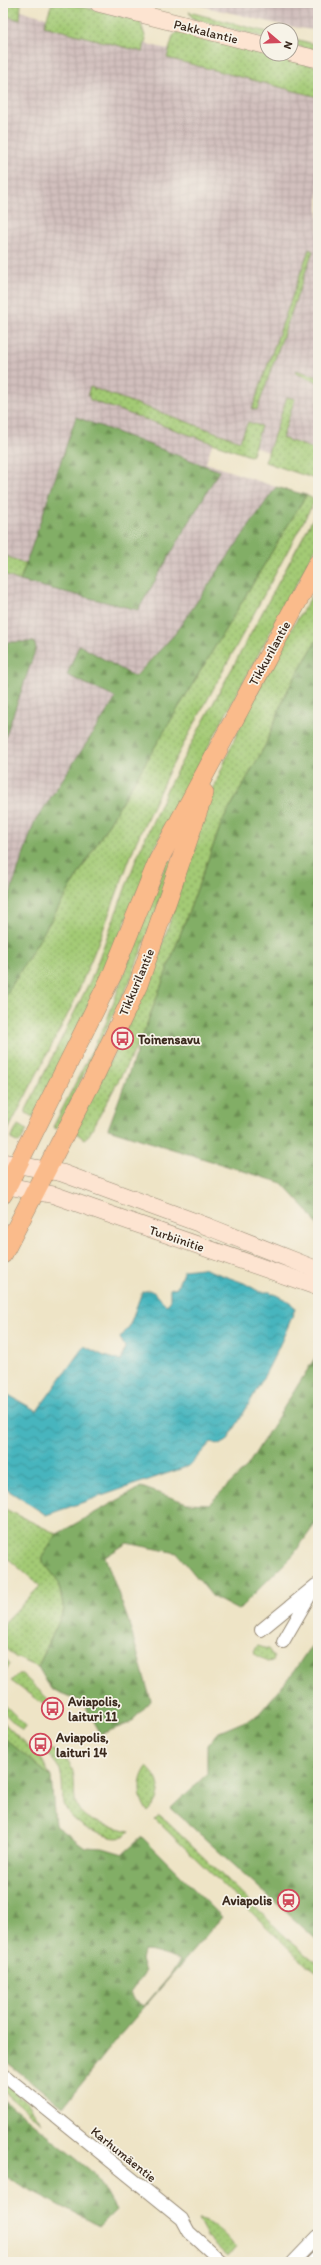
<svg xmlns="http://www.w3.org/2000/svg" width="321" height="2265" font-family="Itim,sans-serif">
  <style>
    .industrial { fill: url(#industrial-grid) }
    .grass { fill: url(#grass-dots); stroke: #6f7a49 }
    .forest { fill: url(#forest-firs); stroke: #5e6c42; fill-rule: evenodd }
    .water { fill: url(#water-waves); stroke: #40706e }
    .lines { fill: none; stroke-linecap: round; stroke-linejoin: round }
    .street-casing { stroke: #948772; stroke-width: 14 }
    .secondary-casing { stroke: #948772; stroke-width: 18 }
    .primary-casing { stroke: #948772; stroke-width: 20 }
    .street { stroke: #fff; stroke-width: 12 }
    .secondary { stroke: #fde4d1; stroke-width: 17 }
    .primary { stroke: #fabb8b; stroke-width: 19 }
    .labels { text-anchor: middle; stroke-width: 3.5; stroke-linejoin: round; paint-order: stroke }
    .street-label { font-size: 13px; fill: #3b2a1e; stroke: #f7f3e8 }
    .poi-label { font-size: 13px; font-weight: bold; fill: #3b2a1e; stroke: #f7f3e8; text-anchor: start }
  </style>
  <defs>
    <pattern id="industrial-grid" width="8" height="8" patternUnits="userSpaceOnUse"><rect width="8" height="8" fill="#d1bfbd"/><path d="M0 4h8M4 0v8" fill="none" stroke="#b4a4a2"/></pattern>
    <pattern id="grass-dots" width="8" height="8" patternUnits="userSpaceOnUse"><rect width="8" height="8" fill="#a3ca74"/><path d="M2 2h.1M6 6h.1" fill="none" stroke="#86a45f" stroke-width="1.8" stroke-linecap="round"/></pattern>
    <pattern id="forest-firs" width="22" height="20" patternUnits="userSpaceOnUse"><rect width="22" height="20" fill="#82ae66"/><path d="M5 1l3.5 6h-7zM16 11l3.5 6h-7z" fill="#6c8e53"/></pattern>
    <pattern id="water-waves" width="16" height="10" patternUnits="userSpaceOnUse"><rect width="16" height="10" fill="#46b5be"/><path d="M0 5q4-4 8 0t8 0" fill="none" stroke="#3c939a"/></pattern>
  </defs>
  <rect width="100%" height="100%" fill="#f7f3e8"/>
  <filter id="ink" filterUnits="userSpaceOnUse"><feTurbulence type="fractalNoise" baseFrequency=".025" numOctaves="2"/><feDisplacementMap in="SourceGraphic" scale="8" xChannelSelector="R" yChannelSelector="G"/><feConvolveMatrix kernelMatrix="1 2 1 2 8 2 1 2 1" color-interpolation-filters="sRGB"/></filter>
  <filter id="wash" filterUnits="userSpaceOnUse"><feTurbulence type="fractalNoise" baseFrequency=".012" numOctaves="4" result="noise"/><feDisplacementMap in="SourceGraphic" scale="16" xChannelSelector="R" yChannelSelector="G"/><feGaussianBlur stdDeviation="0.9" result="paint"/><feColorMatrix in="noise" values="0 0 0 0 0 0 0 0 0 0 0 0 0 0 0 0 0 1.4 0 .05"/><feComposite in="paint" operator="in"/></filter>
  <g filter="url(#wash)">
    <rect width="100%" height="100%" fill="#eee4c6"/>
    <g class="industrial">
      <polygon points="189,3 318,3 318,31 282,25"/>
      <polygon points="3,6 318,89 318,451 279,456 216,432 206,463 276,487 174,635 134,677 80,645 67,675 116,698 34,823 3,915"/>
    </g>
    <g class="grass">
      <polygon points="3,3 21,3 20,20 3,15"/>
      <polygon points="52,3 67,3 140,21 146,39 143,52 44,26"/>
      <polygon points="189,12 267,32 267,38 193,19"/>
      <polygon points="178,31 318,67 318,97 167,58 173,36"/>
      <polygon points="291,38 318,45 318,52 291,44"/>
      <polygon points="309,249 313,251 257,410 252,409"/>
      <polygon points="296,370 318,377 318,382 295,373"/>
      <polygon points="90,387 240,441 248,422 261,426 252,455 250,456 90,400 88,393"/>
      <polygon points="287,397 295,399 282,438 314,449 318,438 318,480 265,462"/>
      <polygon points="306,495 315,500 168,773 136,842 100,938 73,1004 3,1140 3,1000"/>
      <polygon points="318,509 318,544 159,838 103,978 33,1117 26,1113 26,1110 92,977 137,857 168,787"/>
      <polygon points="3,555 26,564 20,581 3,574"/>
      <path d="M318,587V638L286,693L265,746L222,822L142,1037L89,1135L84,1139L75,1132C102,1075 133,1019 156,960C171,924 180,885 192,848C223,757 264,667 318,587Z"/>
      <polygon points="168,859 174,862 130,981 57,1129 53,1127 106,1023 150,902"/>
      <polygon points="18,1125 27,1130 19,1143 11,1139"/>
      <polygon points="3,1508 57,1534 42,1559 58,1581 64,1610 38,1667 15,1657 3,1646 3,1624 40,1586 3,1554"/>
      <polygon points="258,1646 268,1649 274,1657 273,1661 267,1662 255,1654 254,1649"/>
      <polygon points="3,1656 10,1664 4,1674 3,1673"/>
      <polygon points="18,1674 22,1674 48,1699 43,1704 11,1681"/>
      <polygon points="3,1703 26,1726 22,1731 3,1712"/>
      <polygon points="3,1722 42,1760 51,1777 3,1737"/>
      <path d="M49,1748C57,1752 66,1757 70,1765C81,1783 64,1806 91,1820C102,1825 117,1827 129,1831C123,1839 116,1839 107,1836C89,1831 66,1820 63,1799C62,1790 63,1779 60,1771C57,1763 51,1758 45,1752Z"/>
      <path d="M147,1767C163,1781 163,1798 148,1812C138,1798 137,1781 147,1767Z"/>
      <polygon points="158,1816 162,1817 290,1941 318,1964 318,1973 305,1964 155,1819"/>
      <polygon points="3,2082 28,2103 42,2123 3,2091"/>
      <path d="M198,2220C214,2221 225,2236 236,2247L228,2257L207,2237Z"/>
    </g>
    <g class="forest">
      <polygon points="76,417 219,471 138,610 20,581"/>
      <polygon points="276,487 306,495 3,1000 3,915 34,823 116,698 67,675 79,645 135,677 174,635"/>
      <polygon points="318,638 318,1226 307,1210 282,1183 108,1129 222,822 265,746 286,693"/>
      <polygon points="8,642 34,642 36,648 3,744 3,646"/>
      <polygon points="318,1353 318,1520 293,1555 238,1610 213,1597 177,1553 127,1543 105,1557 128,1620 151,1701 130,1723 101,1734 83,1702 51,1689 38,1667 64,1610 58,1581 41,1559 57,1534 141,1487 187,1503 209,1504 246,1468"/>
      <polygon points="318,1639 318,1941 171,1808 207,1774 207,1745 217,1733 257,1716 290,1677 308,1650"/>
      <path d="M3,1737L51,1777L55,1825L85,1847L103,1848L123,1854L142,1837L222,1917L121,2034L63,2107L3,2059ZM143,1951C156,1951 168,1957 180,1960L170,1976L144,2006L134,2001L130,1993L145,1972L141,1960Z"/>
      <polygon points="3,2099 96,2175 116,2210 100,2226 3,2176"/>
    </g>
    <path class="water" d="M202,1268L244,1283L260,1292H270L290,1302L295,1309C277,1356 253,1398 227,1441L220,1445L211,1442L189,1466L46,1515L3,1487V1392L37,1411L84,1346L104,1356L121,1361L125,1347L120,1338L129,1327L142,1292L149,1290L155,1293L166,1305L170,1302V1289L177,1287L184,1270Z"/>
  </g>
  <g filter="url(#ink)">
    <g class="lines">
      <defs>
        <g id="street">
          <polyline points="261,1630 316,1585 283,1642"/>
          <polyline points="3,2074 182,2219 189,2232 222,2262"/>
          <polyline points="293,2262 318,2236"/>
          <polyline points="312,2262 318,2256"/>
        </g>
        <g id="secondary">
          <polyline points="98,3 267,46"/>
          <polyline points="291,53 318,59"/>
          <polyline points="3,1162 62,1173 209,1227 318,1270"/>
          <polyline points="3,1185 54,1195 318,1287"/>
        </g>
        <g id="primary">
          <polyline points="3,1194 112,975 158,861 318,563"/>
          <polyline points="3,1254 95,1075 138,985 204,793"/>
        </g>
      </defs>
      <use href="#street" class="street-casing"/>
      <use href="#secondary" class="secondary-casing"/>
      <use href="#primary" class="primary-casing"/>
      <use href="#street" class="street"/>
      <use href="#secondary" class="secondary"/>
      <use href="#primary" class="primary"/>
    </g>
  </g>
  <defs>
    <symbol id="bus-ring" viewBox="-11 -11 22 22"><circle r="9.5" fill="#f7f3e8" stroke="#d1495b" stroke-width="1.5"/><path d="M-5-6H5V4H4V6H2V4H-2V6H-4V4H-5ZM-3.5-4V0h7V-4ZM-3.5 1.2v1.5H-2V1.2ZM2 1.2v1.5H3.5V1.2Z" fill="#d1495b"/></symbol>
    <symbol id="station-ring" viewBox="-11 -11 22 22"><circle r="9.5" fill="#f7f3e8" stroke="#d1495b" stroke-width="1.5"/><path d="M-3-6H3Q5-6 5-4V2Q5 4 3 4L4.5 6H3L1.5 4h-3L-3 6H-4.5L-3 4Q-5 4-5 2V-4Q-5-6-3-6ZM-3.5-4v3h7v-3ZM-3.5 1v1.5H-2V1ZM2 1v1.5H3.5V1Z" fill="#d1495b"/></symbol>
  </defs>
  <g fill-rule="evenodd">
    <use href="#bus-ring" x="110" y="1026" width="25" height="25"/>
    <use href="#bus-ring" x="40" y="1696" width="25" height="25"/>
    <use href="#bus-ring" x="28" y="1732" width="25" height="25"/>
    <use href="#station-ring" x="276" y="1888" width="25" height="25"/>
  </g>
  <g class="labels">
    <g class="street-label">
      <text transform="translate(206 31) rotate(14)" y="5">Pakkalantie</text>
      <text transform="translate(269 653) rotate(-61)" y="5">Tikkurilantie</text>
      <text transform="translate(136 982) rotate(-67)" y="5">Tikkurilantie</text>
      <text transform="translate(177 1238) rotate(19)" y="5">Turbiinitie</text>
      <text transform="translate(124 2154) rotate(39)" y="5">Karhumäentie</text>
    </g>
    <g class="poi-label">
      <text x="138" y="1044">Toinensavu</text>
      <text x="68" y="1706">Aviapolis,<tspan x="68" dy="15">laituri 11</tspan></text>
      <text x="56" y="1742">Aviapolis,<tspan x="56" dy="15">laituri 14</tspan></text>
      <text x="272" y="1905" text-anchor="end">Aviapolis</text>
    </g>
  </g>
  <rect width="321" height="2265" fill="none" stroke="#f7f3e8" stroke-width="16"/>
  <g transform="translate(279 42) rotate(109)"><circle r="19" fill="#f7f3e8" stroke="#aca397"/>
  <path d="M0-3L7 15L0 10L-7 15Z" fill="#d1495b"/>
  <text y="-6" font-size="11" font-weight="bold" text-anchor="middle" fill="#3b2a1e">N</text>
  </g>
</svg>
